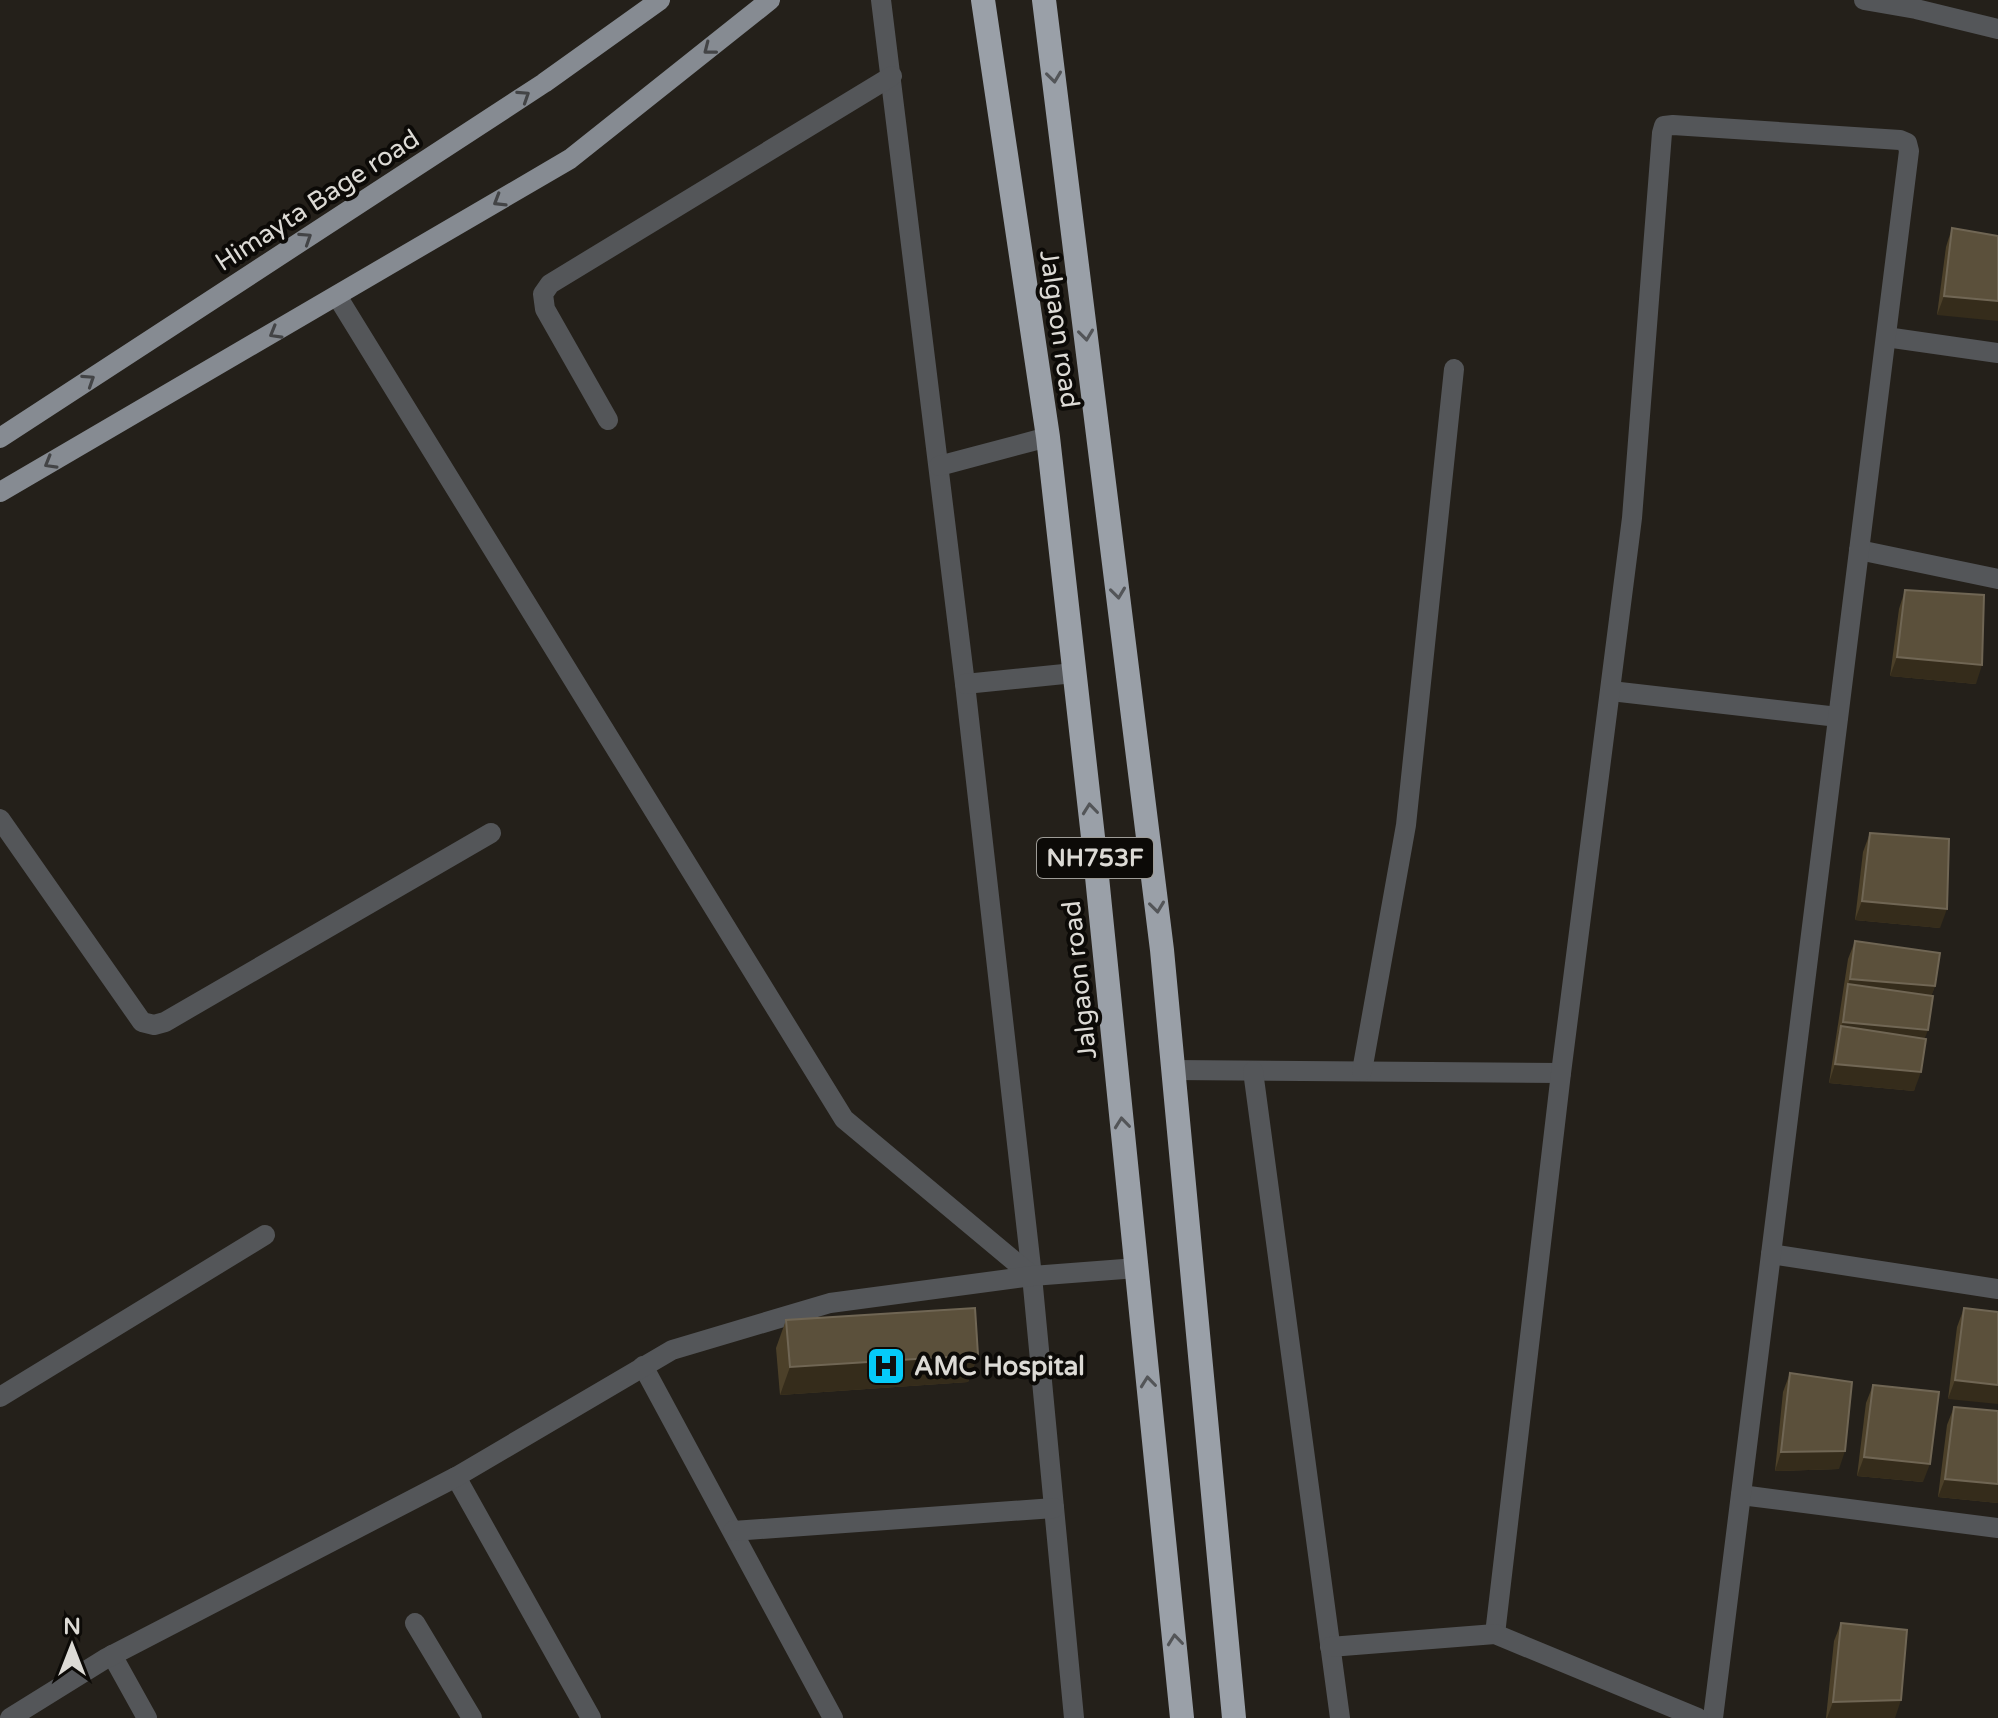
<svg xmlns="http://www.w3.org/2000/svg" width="1998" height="1718" font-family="'Varela Round',sans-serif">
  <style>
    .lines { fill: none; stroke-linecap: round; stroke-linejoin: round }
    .lane { stroke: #545659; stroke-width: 20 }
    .street { stroke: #545659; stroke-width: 20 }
    .primary { stroke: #868b92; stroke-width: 20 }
    .highway { stroke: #9aa0a8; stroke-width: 24 }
    .wall { fill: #4c4029 }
    .shaded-wall { fill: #352c1b }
    .building { fill: #5b503b; stroke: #706654; stroke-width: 2 }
    .oneway { stroke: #434446 }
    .oneway2 { stroke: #535558 }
    .labels { text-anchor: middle; stroke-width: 8; stroke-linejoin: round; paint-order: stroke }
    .shield { fill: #0c0a07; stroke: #9e9c97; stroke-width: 2 }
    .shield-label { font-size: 24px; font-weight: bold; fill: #dcdad5 }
    .street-label { font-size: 26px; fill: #dcdad5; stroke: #0c0a07 }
    .poi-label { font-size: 26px; font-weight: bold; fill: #dcdad5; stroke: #0c0a07; text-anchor: start }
  </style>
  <rect width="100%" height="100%" fill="#24201a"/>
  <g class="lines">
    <g class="lane">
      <polyline points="0,819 142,1022 154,1025 165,1022 491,833"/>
      <polyline points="0,1397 265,1235"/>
    </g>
    <g class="street">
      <polyline points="881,0 965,684 1032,1276 1074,1718"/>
      <polyline points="1864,0 1916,9 1998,29"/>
      <polyline points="337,296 844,1119 1032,1276"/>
      <polyline points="1886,337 1998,353"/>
      <polyline points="608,420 545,309 543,294 550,284 892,76"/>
      <polyline points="939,466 1048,437"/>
      <polyline points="1859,550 1998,579"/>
      <polyline points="965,684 1074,673"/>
      <polyline points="1611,691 1838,717"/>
      <polyline points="1173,1070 1561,1073"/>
      <polyline points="1253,1071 1340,1718"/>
      <polyline points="1362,1071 1406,825 1454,369"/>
      <polyline points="1771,1254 1998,1289"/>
      <polyline points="643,1366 833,1718"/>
      <polyline points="456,1477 591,1718"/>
      <polyline points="1741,1495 1998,1528"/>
      <polyline points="733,1531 1054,1508"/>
      <polyline points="415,1623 472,1718"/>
      <polyline points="1495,1634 1561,1073 1632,518 1662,133 1664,126 1673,125 1900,140 1907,143 1909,151 1713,1718"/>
      <polyline points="1330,1647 1495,1634 1698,1718"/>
      <polyline points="112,1655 147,1718"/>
      <polyline points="10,1718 105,1659 456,1477 672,1350 830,1303 1032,1276 1137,1268"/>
    </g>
    <g class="primary">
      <polyline points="0,438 544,83 660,0"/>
      <polyline points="0,492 570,159 770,0"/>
    </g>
    <g class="highway">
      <polyline points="983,0 1048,437 1093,837 1182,1718"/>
      <polyline points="1044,0 1162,950 1234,1718"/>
    </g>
  </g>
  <g class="wall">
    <polygon points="1952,228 1998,236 1937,315 1946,247"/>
    <polygon points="1905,590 1976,684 1890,676 1899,609"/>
    <polygon points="1870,833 1940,928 1855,920 1863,852"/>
    <polygon points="1855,941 1935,986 1931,996 1914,1091 1829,1083 1848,959"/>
    <polygon points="1964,1308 1998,1312 1948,1399 1957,1327"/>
    <polygon points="786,1320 978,1355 968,1382 780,1395 776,1348"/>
    <polygon points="1790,1373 1839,1469 1775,1471 1783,1392"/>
    <polygon points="1873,1385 1923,1482 1857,1476 1866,1403"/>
    <polygon points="1954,1407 1998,1411 1998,1503 1938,1497 1947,1425"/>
    <polygon points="1841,1623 1895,1718 1826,1718 1834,1641"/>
  </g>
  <g class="shaded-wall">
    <polygon points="1944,296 1998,301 1998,321 1937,315"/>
    <polygon points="1897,657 1982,665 1976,684 1890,676"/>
    <polygon points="1862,901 1947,909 1940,928 1855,920"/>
    <polygon points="1850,979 1935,986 1928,1005 1848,984 1843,997"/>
    <polygon points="1843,1022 1928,1030 1921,1048 1841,1026 1836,1040"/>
    <polygon points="1835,1064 1921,1072 1914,1091 1829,1083"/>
    <polygon points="978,1355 968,1382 780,1395 790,1367"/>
    <polygon points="1955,1380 1998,1385 1998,1404 1948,1399"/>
    <polygon points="1845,1451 1839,1469 1775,1471 1781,1452"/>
    <polygon points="1864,1457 1930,1464 1923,1482 1857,1476"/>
    <polygon points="1945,1479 1998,1484 1998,1503 1938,1497"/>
    <polygon points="1901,1700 1895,1718 1827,1718 1833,1702"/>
  </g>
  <g class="building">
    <polygon points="1952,228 1998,236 1998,301 1944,296"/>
    <polygon points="1905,590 1984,595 1982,665 1897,657"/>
    <polygon points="1870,833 1949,839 1947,909 1862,901"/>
    <polygon points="1855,941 1940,953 1935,986 1850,979"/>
    <polygon points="1848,984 1933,996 1928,1030 1843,1022"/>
    <polygon points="1841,1026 1926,1039 1921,1072 1835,1064"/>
    <polygon points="975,1308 978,1355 790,1367 786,1320"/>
    <polygon points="1964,1308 1998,1312 1998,1385 1955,1380"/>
    <polygon points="1790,1373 1852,1382 1845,1451 1781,1452"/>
    <polygon points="1873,1385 1939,1392 1930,1464 1864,1457"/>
    <polygon points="1954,1407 1998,1411 1998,1484 1945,1479"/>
    <polygon points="1841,1623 1907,1630 1901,1700 1833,1702"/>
  </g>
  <defs><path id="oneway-chevron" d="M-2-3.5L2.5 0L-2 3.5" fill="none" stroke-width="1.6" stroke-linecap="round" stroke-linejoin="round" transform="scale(2)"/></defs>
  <g class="oneway">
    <use href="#oneway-chevron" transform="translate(709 49) rotate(142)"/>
    <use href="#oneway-chevron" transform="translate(524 96) rotate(-33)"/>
    <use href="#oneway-chevron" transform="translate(499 201) rotate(149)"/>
    <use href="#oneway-chevron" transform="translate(306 238) rotate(-33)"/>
    <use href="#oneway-chevron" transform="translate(275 333) rotate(150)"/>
    <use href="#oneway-chevron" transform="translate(89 380) rotate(-33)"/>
    <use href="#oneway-chevron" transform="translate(50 463) rotate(150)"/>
  </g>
  <g class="oneway2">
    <use href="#oneway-chevron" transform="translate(1054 77) rotate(83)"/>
    <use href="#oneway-chevron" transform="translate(1086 335) rotate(83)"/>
    <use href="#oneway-chevron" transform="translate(1118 593) rotate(83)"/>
    <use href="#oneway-chevron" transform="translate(1090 809) rotate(-96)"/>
    <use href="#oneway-chevron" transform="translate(1157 907) rotate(83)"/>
    <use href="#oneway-chevron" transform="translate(1122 1123) rotate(-96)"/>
    <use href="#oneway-chevron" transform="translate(1148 1382) rotate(-96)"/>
    <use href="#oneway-chevron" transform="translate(1175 1640) rotate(-96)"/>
  </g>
  <defs>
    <symbol id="hospital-square" viewBox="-11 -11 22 22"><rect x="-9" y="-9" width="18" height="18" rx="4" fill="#05cbf9" stroke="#0c0a07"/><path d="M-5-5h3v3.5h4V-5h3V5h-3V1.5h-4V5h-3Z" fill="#111"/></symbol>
  </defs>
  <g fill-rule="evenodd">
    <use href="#hospital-square" x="864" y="1344" width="44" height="44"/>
  </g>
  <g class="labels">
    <rect class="shield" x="1037" y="838" width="116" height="40" rx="6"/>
    <g class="shield-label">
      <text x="1095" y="866">NH753F</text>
    </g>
    <g class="street-label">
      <text transform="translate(317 200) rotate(-33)" y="9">Himayta Bage road</text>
      <text transform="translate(1060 329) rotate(82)" y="9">Jalgaon road</text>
      <text transform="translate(1079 980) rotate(-96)" y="9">Jalgaon road</text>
    </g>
    <g class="poi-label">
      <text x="914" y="1375">AMC Hospital</text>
    </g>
  </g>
  <g transform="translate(72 1646)" stroke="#0c0a07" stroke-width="6" paint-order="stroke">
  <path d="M0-6L14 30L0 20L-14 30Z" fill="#dcdad5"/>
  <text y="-12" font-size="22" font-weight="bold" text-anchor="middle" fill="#dcdad5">N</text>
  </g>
</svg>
